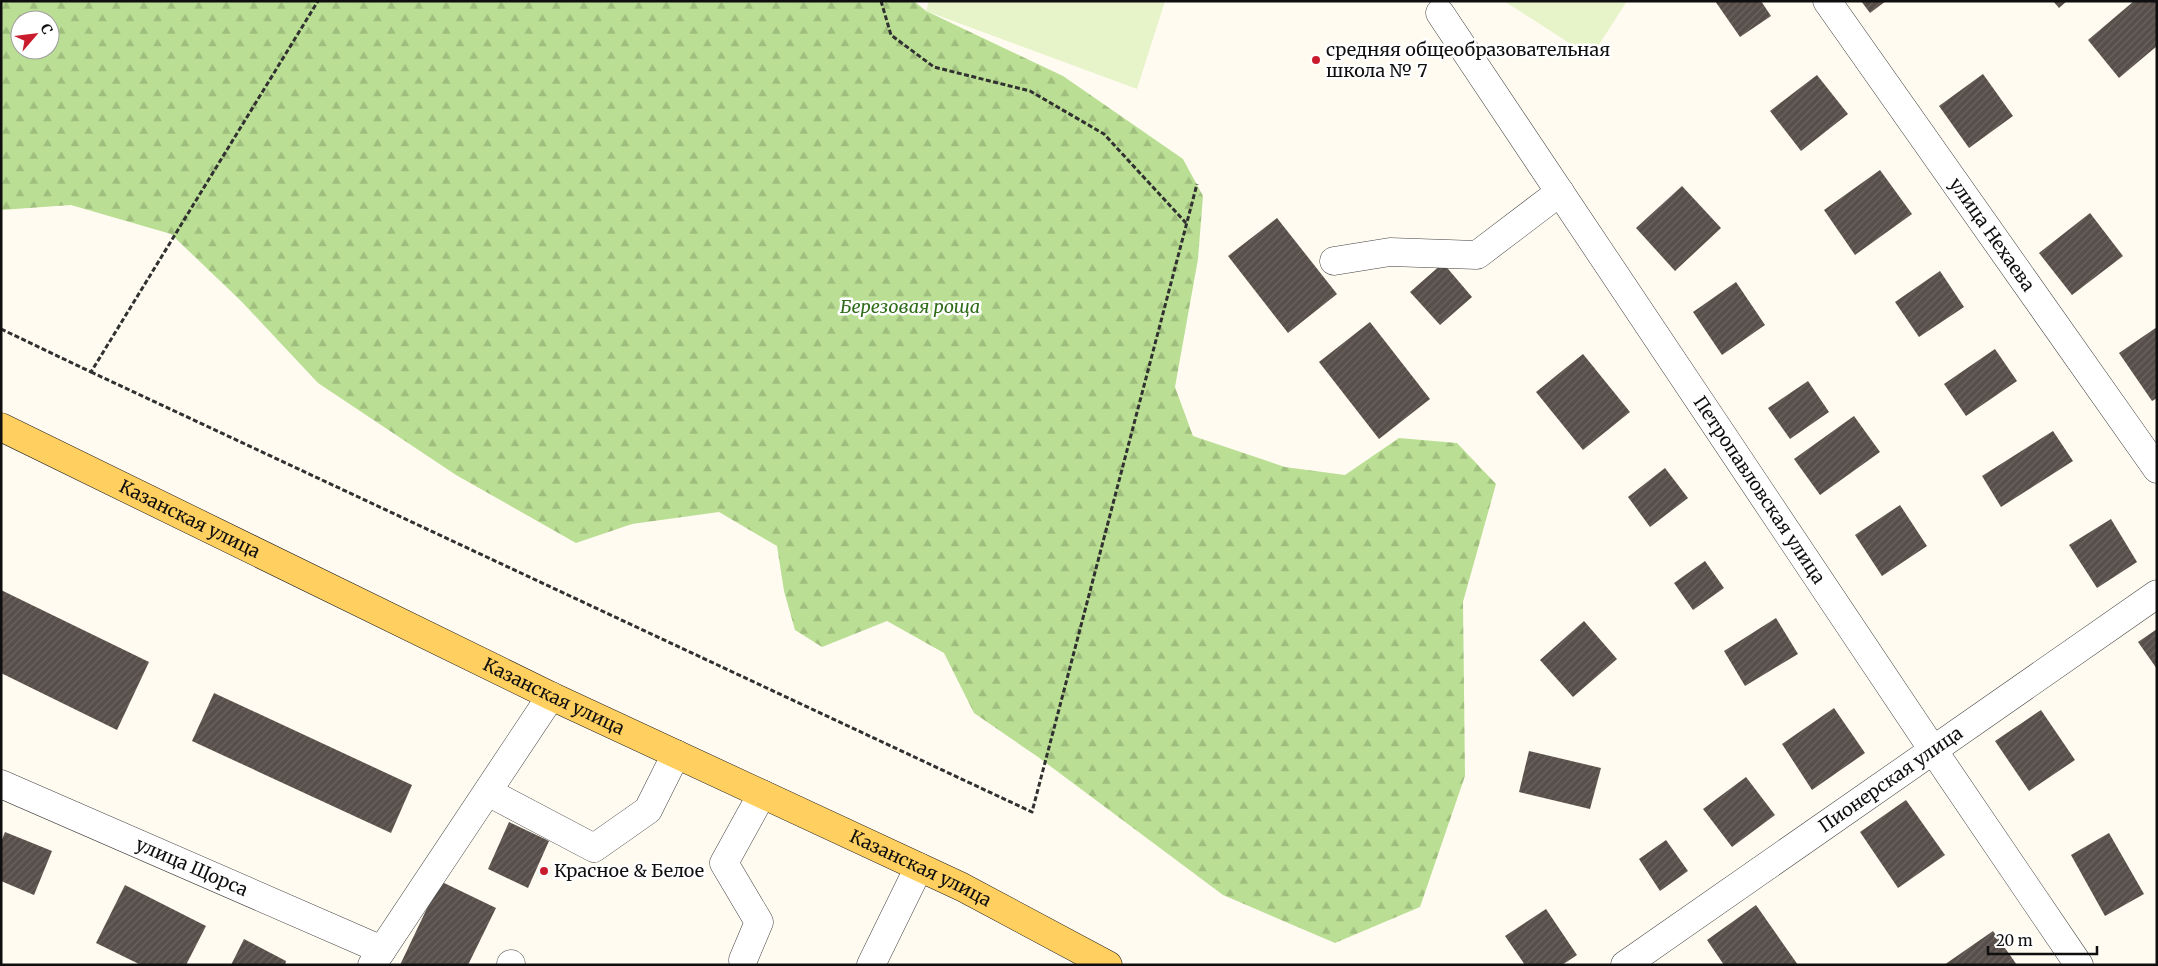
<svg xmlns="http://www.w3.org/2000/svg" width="2158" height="966" font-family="Merriweather,serif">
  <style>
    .forest { fill: url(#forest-firs); fill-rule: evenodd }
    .pitch { fill: #e7f3c9 }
    .building { fill: url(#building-hatch) }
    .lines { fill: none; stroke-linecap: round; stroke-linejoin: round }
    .minor-casing { stroke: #424242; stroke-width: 29 }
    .major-casing { stroke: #202020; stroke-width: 29 }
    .path { stroke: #313131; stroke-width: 3; stroke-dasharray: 5 2.5; stroke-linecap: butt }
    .minor { stroke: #fff; stroke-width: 28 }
    .major { stroke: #ffd060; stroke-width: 28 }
    .poi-dot { fill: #ca1b2d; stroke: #fff; stroke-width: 2 }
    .labels { text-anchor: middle; stroke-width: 5; stroke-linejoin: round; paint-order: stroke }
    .poi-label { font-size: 18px; fill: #0f0f0f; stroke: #fff; text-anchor: start }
    .street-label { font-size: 18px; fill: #0f0f0f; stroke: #fff }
    .park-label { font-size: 18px; font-style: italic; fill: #2f6c19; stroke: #fff }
  </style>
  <defs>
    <pattern id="forest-firs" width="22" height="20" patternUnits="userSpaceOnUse" patternTransform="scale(1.25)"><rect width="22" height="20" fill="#badf94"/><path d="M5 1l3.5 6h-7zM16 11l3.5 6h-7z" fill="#9fbe7e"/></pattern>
    <pattern id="building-hatch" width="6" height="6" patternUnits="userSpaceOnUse" patternTransform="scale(1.25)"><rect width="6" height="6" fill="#584f4a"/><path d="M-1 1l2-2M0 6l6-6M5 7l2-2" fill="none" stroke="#6b6460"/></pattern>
  </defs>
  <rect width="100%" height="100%" fill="#fffbf0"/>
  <path class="forest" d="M1,1H914L926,11L1063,76L1183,159L1203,196L1198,259L1175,387L1193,436L1285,467L1345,475L1399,438L1457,443L1496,484L1463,602L1465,776L1420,907L1335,943L1223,895L1038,757L974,713L944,653L887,621L822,647L795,630L784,591L777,546L719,512L632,524L576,543L456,475L318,383L241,301L171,234L71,205L1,210ZM20,20H50V50H20Z"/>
  <g class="pitch">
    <polygon points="929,1 1165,1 1137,89 926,11"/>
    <polygon points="1504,1 1627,1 1591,57"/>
  </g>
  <g class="building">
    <polygon points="1715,1 1761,1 1771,16 1740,37"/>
    <polygon points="1861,1 1886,1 1870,13"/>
    <polygon points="2053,1 2067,1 2059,8"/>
    <polygon points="2134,1 2157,1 2157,46 2119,78 2088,40"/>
    <polygon points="1983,74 2013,116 1969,148 1939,106"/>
    <polygon points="1817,75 1848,114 1801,151 1770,111"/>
    <polygon points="1880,170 1912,214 1855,255 1824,210"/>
    <polygon points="1682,186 1721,228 1675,271 1636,228"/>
    <polygon points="2090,213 2123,256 2072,295 2039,253"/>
    <polygon points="1277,218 1337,294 1288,333 1228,256"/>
    <polygon points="1443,263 1472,297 1440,325 1410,292"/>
    <polygon points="1940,271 1964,307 1919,337 1895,302"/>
    <polygon points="1736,282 1765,325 1722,355 1693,312"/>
    <polygon points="1370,322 1430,399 1379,439 1319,362"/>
    <polygon points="2157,327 2157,398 2152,401 2119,353"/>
    <polygon points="1995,349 2017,381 1966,416 1944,384"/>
    <polygon points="1583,354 1630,412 1583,450 1536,392"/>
    <polygon points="1808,381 1829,412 1790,439 1768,408"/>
    <polygon points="1854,416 1880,452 1820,495 1794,459"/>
    <polygon points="2053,431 2073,461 2001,507 1982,476"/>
    <polygon points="1665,468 1688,498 1650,527 1628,497"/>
    <polygon points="1900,505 1927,546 1882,576 1855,535"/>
    <polygon points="2111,519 2137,562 2097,588 2069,545"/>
    <polygon points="1705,561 1724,588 1693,610 1674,583"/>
    <polygon points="1,590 149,662 117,730 1,673"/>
    <polygon points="1776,618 1798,654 1745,686 1724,651"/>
    <polygon points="1584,621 1617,659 1573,697 1540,660"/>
    <polygon points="2157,629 2157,669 2138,642"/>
    <polygon points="214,693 412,785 391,833 192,741"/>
    <polygon points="1834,708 1865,753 1812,790 1782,744"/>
    <polygon points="2041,710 2075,760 2029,791 1995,741"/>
    <polygon points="1529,751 1601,768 1590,809 1519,792"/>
    <polygon points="1746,777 1775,815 1732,847 1703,809"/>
    <polygon points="1906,800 1945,855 1898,888 1860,832"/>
    <polygon points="509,822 549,841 528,888 488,869"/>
    <polygon points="5,832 52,851 34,895 1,881 1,842"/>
    <polygon points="2109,833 2144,894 2105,916 2071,855"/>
    <polygon points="1666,840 1688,871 1660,891 1639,859"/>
    <polygon points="440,881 496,908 468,965 400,965"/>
    <polygon points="125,885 206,926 186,965 141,965 96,943"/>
    <polygon points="1756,905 1798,965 1724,965 1707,940"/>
    <polygon points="1546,909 1577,955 1562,965 1525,965 1505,936"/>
    <polygon points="1993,931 2017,965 1944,965"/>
    <polygon points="244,939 286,961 285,965 231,965"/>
  </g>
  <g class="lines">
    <defs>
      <g id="minor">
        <path id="s1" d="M1827,1L2157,469"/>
        <path id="s2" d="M1440,13L1933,750L2079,965"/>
        <polyline points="1334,261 1390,252 1477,255 1560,192"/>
        <path id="s3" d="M1,784L382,950"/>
        <polyline points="488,792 594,848 648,810 676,754"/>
        <polyline points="743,960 759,922 724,863 762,794"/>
        <polyline points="372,965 551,696"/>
        <polyline points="511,965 511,964"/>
        <polyline points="871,965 919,867"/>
        <path id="s4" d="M1625,965L2157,594"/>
      </g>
      <g id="major">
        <path id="s5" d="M1,427L551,696L962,887L1108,965"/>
      </g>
    </defs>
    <use href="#minor" class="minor-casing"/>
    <use href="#major" class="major-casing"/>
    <g class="path">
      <polyline points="881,1 891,35 934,67 1030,91 1104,134 1186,223"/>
      <polyline points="1,329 91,372 318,1"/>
      <polyline points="91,372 1032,812 1197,184"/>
    </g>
    <use href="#minor" class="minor"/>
    <use href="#major" class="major"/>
  </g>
  <g class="poi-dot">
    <circle cx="1316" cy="60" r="5"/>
    <circle cx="544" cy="871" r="5"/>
  </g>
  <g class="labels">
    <g class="poi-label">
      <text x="1326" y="56">средняя общеобразовательная<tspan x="1326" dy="21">школа № 7</tspan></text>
      <text x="554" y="877">Красное &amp; Белое</text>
    </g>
    <g class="street-label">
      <text dy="6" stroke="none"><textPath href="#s1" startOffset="286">улица Нехаева</textPath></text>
      <text dy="6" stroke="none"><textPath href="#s2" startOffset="574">Петропавловская улица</textPath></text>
      <text dy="6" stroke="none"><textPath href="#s5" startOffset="210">Казанская улица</textPath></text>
      <text dy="6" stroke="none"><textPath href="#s5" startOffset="615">Казанская улица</textPath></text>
      <text dy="6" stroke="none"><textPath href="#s4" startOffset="324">Пионерская улица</textPath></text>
      <text dy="6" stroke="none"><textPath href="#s3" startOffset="208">улица Щорса</textPath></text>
      <text dy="6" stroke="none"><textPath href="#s5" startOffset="1020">Казанская улица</textPath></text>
    </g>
    <g class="park-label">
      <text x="910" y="313">Березовая роща</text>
    </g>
  </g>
  <rect width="2158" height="966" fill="none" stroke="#0f0f0f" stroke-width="5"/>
  <g transform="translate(35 35) rotate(62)"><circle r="24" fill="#ffffff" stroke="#9f9f9f"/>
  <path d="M0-4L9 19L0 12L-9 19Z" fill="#ca1b2d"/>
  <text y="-8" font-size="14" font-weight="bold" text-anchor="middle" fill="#0f0f0f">С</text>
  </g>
  <path d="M1988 946v8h109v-8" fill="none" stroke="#0f0f0f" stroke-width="2.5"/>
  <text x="1996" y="946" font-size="15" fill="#0f0f0f" stroke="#ffffff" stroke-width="4" paint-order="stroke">20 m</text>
</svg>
